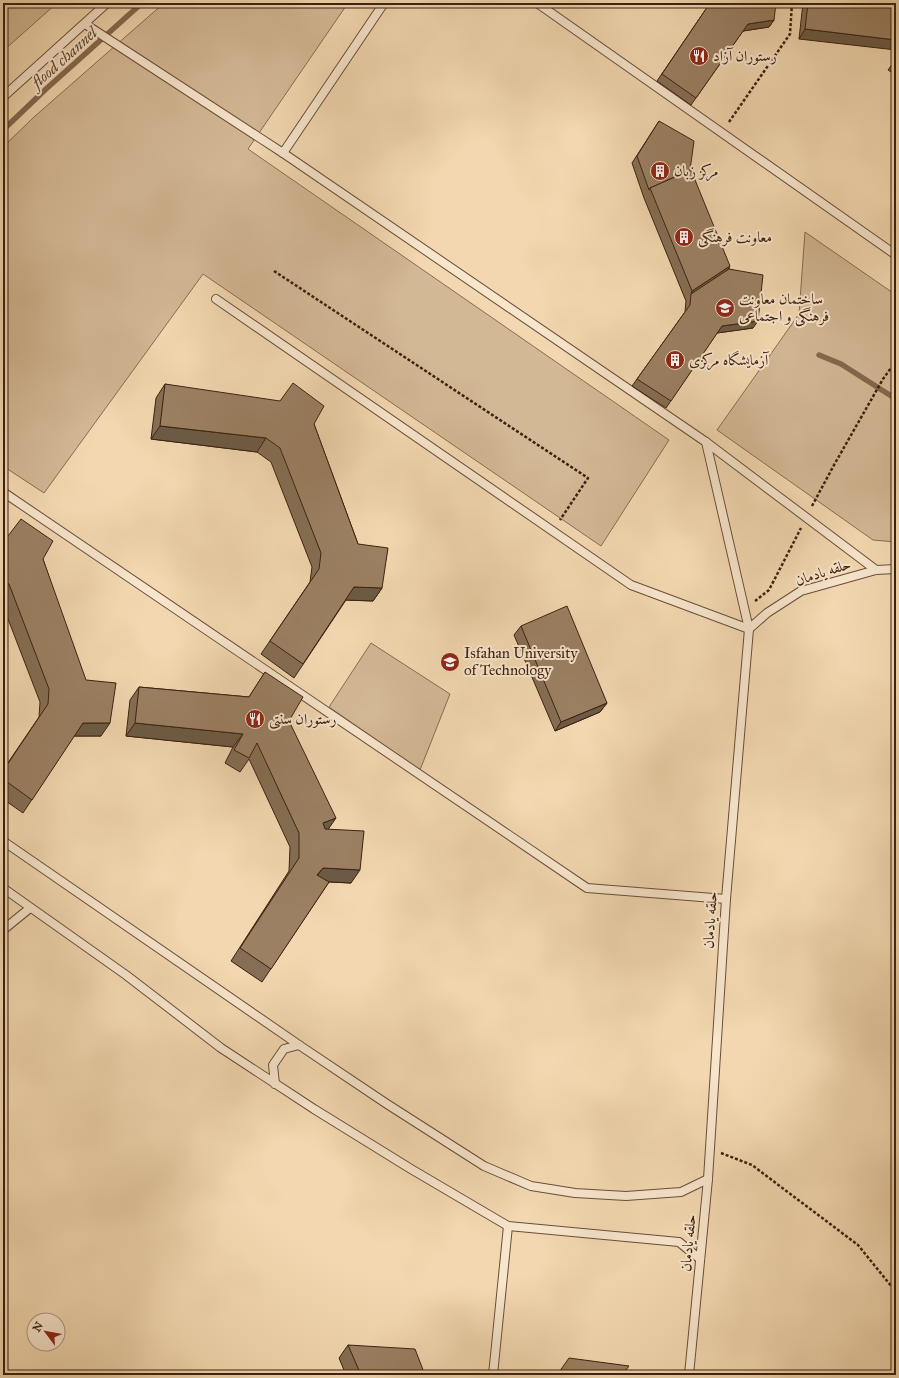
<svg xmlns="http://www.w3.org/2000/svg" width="899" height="1378" font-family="'IM FELL Great Primer',Amiri,serif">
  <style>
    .green { fill: #d3b895; stroke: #886c52 }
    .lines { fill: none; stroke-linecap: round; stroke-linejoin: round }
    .stream { stroke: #84694f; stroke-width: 5.5 }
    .service-casing { stroke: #6a4e37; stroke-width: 10 }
    .path { stroke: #3c210f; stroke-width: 2.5; stroke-dasharray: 3 2; stroke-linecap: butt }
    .service { stroke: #f7e5cc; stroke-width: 8 }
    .wall { fill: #856e55; stroke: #3c210f }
    .shaded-wall { fill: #6c5a45; stroke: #3c210f }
    .building { fill: #9b8063; stroke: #3c210f }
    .labels { text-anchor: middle; stroke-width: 4; stroke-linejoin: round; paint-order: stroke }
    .poi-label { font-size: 15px; fill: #3c210f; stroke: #f7e5cc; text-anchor: start }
    .street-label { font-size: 15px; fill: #3c210f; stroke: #f7e5cc }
    .water-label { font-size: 16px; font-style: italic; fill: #60452f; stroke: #f7e5cc }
  </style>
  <rect width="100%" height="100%" fill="#f2d7b0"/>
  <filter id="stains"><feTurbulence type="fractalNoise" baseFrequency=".005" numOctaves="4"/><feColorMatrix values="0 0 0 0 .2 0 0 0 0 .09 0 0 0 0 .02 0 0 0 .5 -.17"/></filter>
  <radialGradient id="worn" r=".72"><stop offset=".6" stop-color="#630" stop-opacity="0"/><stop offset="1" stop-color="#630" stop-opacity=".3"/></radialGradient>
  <g class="green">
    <polygon points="3,3 57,3 3,51"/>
    <polygon points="164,3 348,3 248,149 669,440 601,546 203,274 44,493 3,466 3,147 34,117"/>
    <polygon points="805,232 896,295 896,542 873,540 717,430 799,314"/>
    <polygon points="371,643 450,694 420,770 329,707"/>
  </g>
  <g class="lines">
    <g class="stream">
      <polyline points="3,130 46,89 142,3"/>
      <polyline points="819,355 841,364 896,399"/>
    </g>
    <defs>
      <g id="service">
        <polyline points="537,3 896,255"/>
        <polyline points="85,24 283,153 706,442 876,570"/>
        <polyline points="3,97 107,3"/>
        <polyline points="283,153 384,3"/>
        <polyline points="216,299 631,585 749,629"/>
        <polyline points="706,442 749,629"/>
        <polyline points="3,492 587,888 726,899"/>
        <polyline points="3,841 299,1045 387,1104 484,1166 531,1186 575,1193 626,1196 681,1192 708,1179"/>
        <polyline points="3,888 126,975 221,1048 314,1109 411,1169 508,1226 679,1242 700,1259"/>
        <polyline points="3,930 30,908"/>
        <polyline points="275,1084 273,1065 284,1049 299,1045"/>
        <polyline points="493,1375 508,1226"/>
        <polyline points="689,1375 708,1179 726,899 749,629 767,613 801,591 876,570 896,569"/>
      </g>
    </defs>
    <use href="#service" class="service-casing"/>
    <g class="path">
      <polyline points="729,122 790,34 792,3"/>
      <polyline points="274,271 588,478 560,520"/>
      <polyline points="812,506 834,465 883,379 896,361"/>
      <polyline points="755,601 769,590 801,528"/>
      <polyline points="721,1153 752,1165 858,1245 896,1292"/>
    </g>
    <use href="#service" class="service"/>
  </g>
  <g class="wall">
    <polygon points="710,3 774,20 769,27 743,31 691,105 657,81"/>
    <polygon points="803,3 896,3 799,39"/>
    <polygon points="896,59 896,75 888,70"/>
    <polygon points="659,121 690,170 753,328 717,333 666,408 632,386 685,312 686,301 644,198 632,163"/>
    <polygon points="165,384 314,424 358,544 382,588 373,601 346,600 294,678 261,654 310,582 312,567 271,462 257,452 151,439 156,398"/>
    <polygon points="3,535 43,559 101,736 74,736 23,813 3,799 3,770 39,717 40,702 3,606"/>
    <polygon points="521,626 607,703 600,712 555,731 514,635"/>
    <polygon points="265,672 289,721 328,829 351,883 329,882 262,982 231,961 289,871 290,847 249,759 240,772 225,763 233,747 126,736 130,700 139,687 249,697"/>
    <polygon points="348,1345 425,1375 346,1375 339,1358"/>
  </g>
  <g class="shaded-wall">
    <polygon points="774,20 769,27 743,31 748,24"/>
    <polygon points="805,29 896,40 896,50 799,39"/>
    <polygon points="730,266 724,276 691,294 692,291"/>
    <polygon points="758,321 753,328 717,333 722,326"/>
    <polygon points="160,426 266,438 257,452 151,439"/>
    <polygon points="354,587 382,588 373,601 345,600"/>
    <polygon points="607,703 600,712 555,731 561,722"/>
    <polygon points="83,723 110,723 101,736 74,736"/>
    <polygon points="135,723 243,734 233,747 126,736"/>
    <polygon points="336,818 327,831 314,836 323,823"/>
    <polygon points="323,868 360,870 351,883 313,881 308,888"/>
  </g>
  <g class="building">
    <polygon points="710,3 776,3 774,20 748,24 696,98 662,74"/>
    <polygon points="808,3 896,3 896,40 805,29"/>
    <polygon points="659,121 694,141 690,170 650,188 649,190 637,156"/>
    <polygon points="691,170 730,266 692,291 650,188"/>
    <polygon points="729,269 763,275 758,321 722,326 671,401 637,379 690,305 691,294"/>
    <polygon points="293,383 324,406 314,424 358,544 388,548 382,588 354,587 303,664 270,641 319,569 321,553 280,448 266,438 160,426 165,384 280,401"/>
    <polygon points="21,519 53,541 43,559 86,680 116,683 110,723 83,723 32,800 3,779 3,771 48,704 49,689 9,584 3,580 3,535 8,536"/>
    <polygon points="567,606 607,703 561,722 521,626"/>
    <polygon points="265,672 303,697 289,721 336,818 323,823 325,829 364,831 360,870 323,868 317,875 329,882 271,969 240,948 299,858 299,833 257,743 249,758 234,750 243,734 135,723 139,687 249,697"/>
    <polygon points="348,1345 415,1349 425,1375 361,1375"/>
    <polygon points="569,1358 629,1366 622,1375 557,1375"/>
  </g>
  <defs>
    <symbol id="restaurant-disc" viewBox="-11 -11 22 22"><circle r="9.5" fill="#8f2418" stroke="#f7e5cc"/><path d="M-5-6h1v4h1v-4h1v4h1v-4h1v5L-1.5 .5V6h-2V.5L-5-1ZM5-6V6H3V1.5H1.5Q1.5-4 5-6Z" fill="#fff"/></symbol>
    <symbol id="building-disc" viewBox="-11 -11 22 22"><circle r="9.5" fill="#8f2418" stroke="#f7e5cc"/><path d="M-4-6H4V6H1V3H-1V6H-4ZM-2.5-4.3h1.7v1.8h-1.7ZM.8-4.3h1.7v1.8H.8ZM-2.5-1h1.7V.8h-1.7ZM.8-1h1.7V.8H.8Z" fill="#fff"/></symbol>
    <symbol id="university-disc" viewBox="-11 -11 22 22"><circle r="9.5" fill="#8f2418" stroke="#f7e5cc"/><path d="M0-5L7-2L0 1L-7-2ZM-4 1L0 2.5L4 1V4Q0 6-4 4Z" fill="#fff"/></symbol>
  </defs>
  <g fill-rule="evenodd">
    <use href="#restaurant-disc" x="688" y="45" width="22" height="22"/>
    <use href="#building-disc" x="649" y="160" width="22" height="22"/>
    <use href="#building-disc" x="673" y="226" width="22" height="22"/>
    <use href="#university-disc" x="714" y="297" width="22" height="22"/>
    <use href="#building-disc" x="664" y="349" width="22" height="22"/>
    <use href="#university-disc" x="439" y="651" width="22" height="22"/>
    <use href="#restaurant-disc" x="244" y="708" width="22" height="22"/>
  </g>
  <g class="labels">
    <g class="poi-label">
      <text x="713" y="61">رستوران آزاد</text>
      <text x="674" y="176">مرکز زبان</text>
      <text x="698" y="242">معاونت فرهنگی</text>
      <text x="739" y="304">ساختمان معاونت<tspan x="739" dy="17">فرهنگی و اجتماعی</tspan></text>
      <text x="689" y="365">آزمایشگاه مرکزی</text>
      <text x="464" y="658">Isfahan University<tspan x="464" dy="17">of Technology</tspan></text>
      <text x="269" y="724">رستوران سنتی</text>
    </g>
    <g class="street-label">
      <text transform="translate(823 572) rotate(-18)" y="5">حلقه یادمان</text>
      <text transform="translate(710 920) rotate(-86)" y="5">حلقه یادمان</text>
      <text transform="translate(688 1243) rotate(-85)" y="5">حلقه یادمان</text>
    </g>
    <g class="water-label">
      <text transform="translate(64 57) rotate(-42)" y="6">flood channel</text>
    </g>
  </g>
  <rect width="899" height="1378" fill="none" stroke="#f2d7b0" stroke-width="16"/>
  <rect x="4" y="4" width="891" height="1370" fill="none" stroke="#3c210f" stroke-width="2"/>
  <rect x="8" y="8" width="883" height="1362" fill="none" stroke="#3c210f"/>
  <g transform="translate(46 1332) rotate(302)"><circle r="19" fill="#f7e5cc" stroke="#ac9780"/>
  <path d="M0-3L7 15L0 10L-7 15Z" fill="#8f2418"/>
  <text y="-6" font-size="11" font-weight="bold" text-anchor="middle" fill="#3c210f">N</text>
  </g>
  <rect width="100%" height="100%" filter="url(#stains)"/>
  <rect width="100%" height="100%" fill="url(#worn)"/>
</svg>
